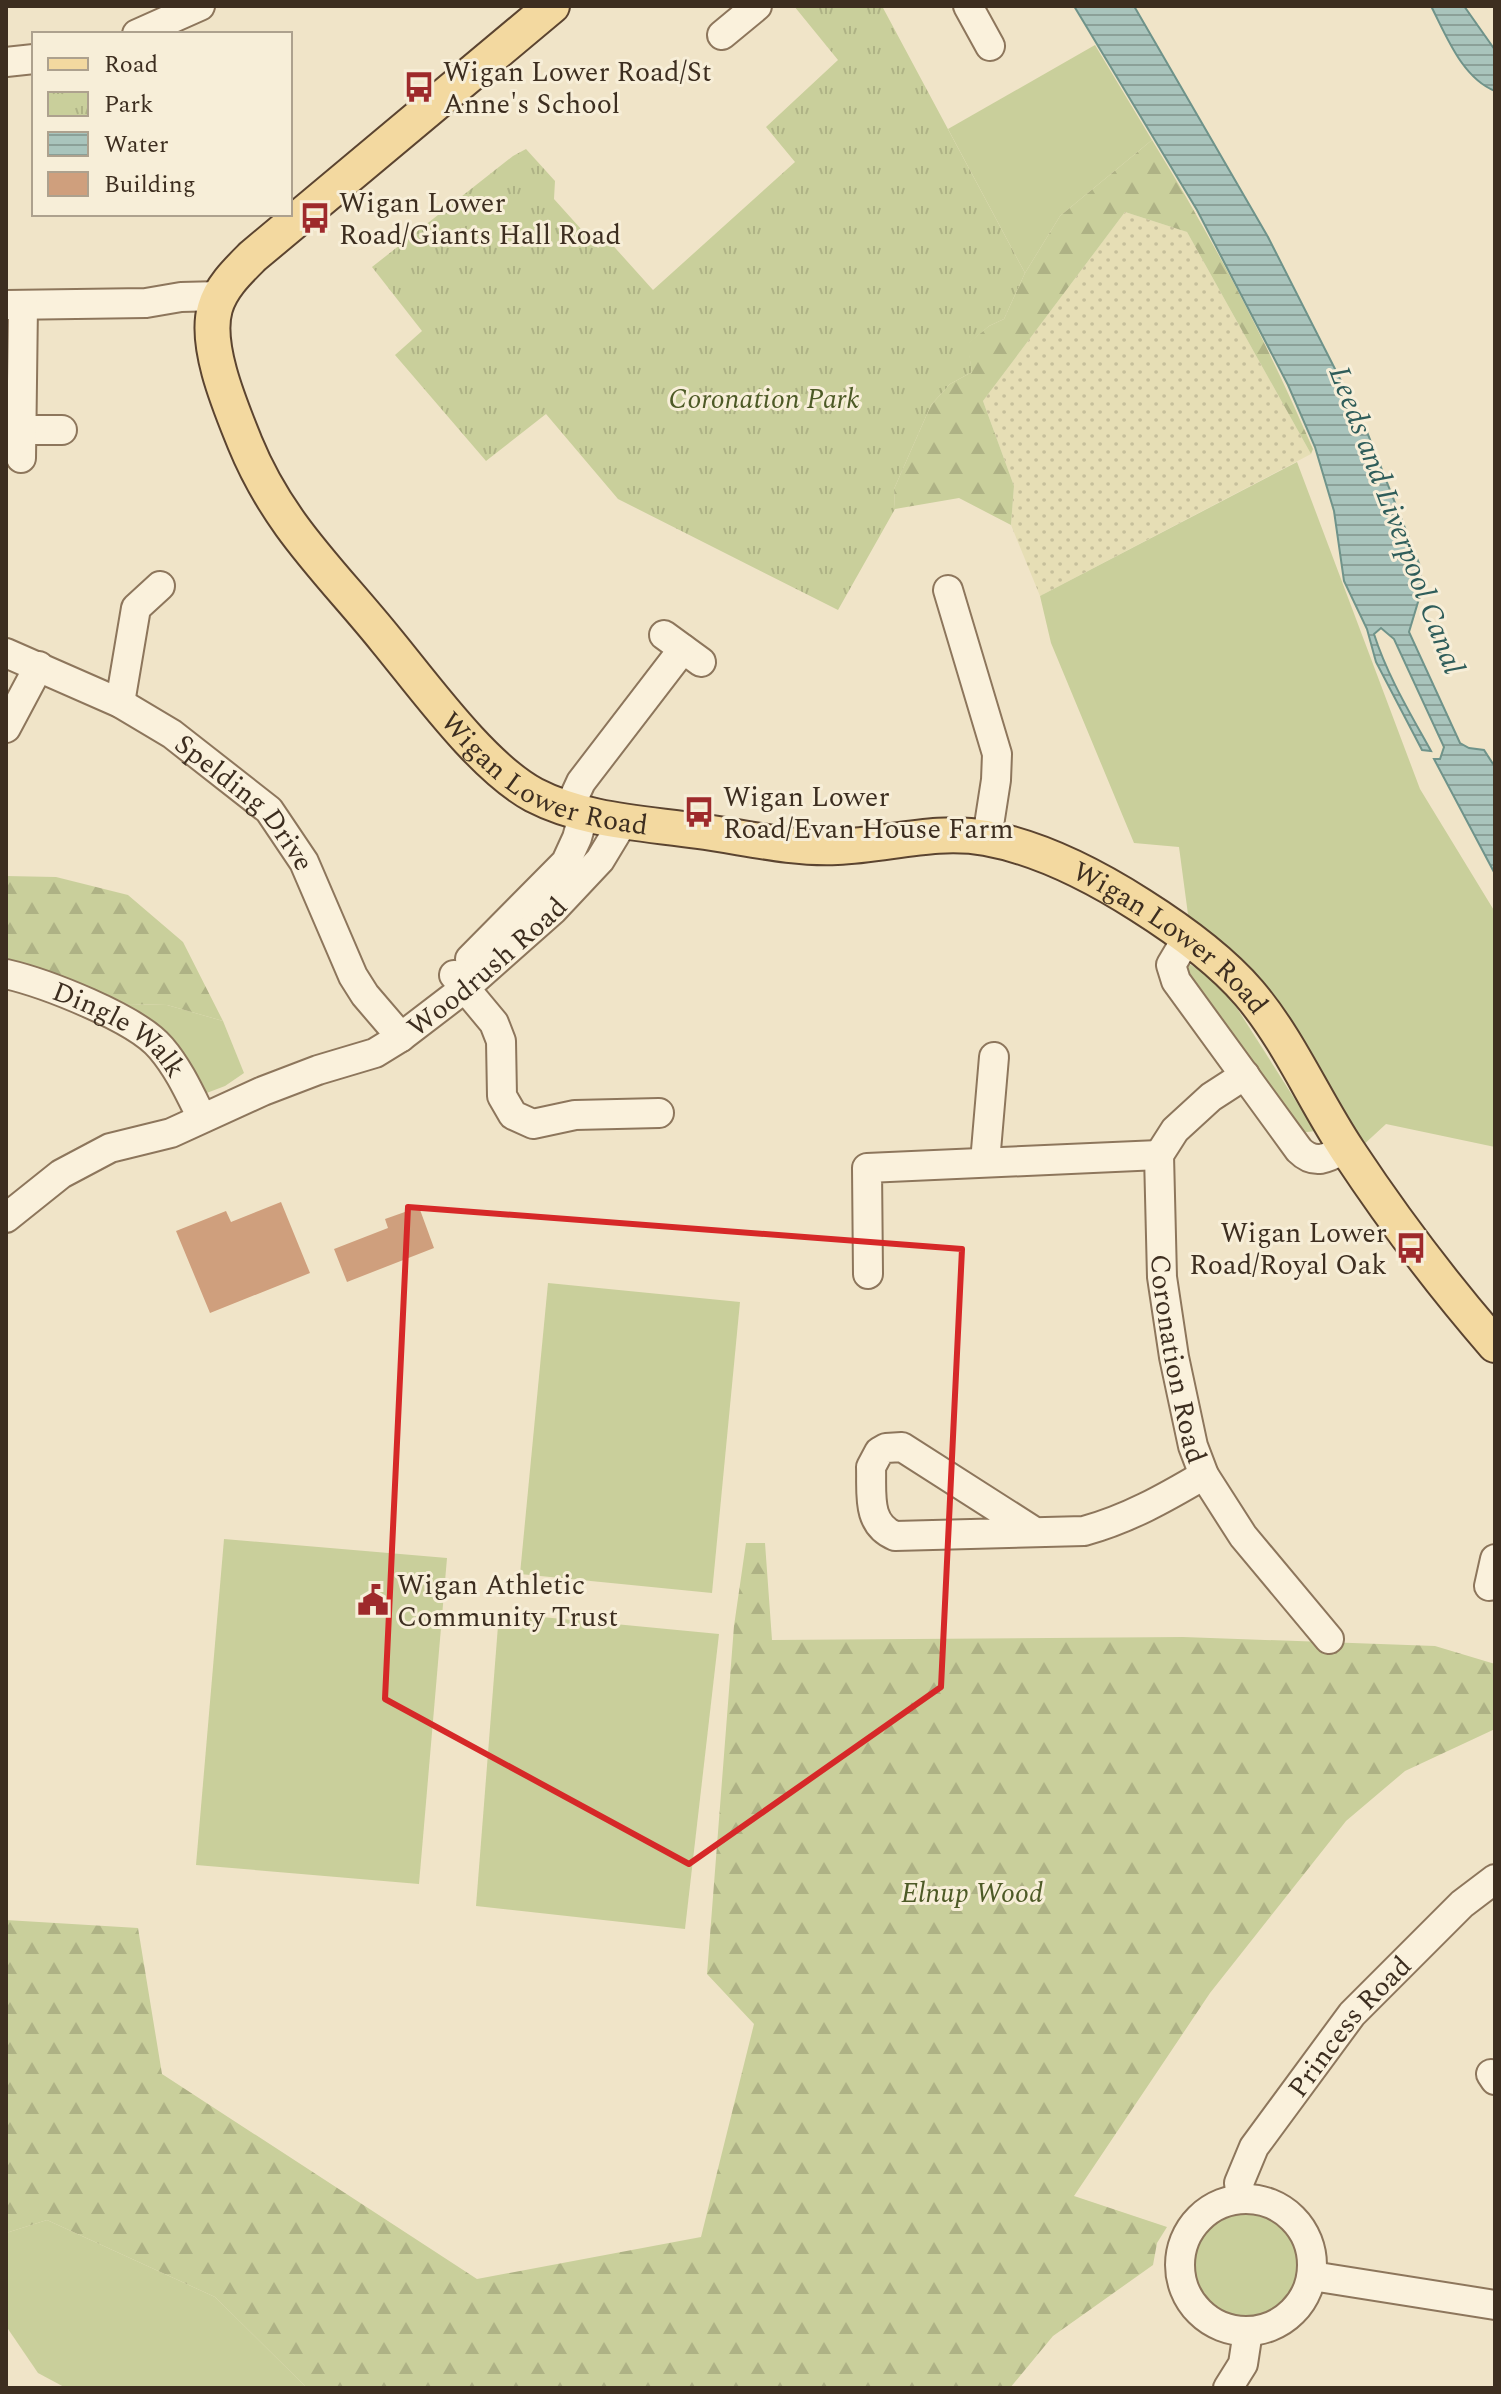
<svg xmlns="http://www.w3.org/2000/svg" width="1501" height="2394" font-family="Spectral,serif">
  <style>
    .farmland { fill: url(#farmland-dots) }
    .green { fill: #c9cf9b }
    .forest { fill: url(#forest-firs) }
    .park { fill: url(#park-tufts) }
    .water { fill: url(#water-rules); stroke: #6f938a; stroke-width: 2 }
    .building { fill: #cf9f7d }
    .lines { fill: none; stroke-linecap: round; stroke-linejoin: round }
    .minor-casing { stroke: #8d765c; stroke-width: 32 }
    .major-casing { stroke: #5b4430; stroke-width: 38 }
    .minor { stroke: #faf1dc; stroke-width: 28 }
    .major { stroke: #f3d9a0; stroke-width: 34 }
    .marked { fill: none; stroke: #d62828; stroke-width: 6; stroke-linejoin: round }
    .labels { text-anchor: middle; stroke-width: 6; stroke-linejoin: round; paint-order: stroke }
    .poi-label { font-size: 28px; fill: #3d2e20; stroke: #f7eed8; text-anchor: start }
    .park-label { font-size: 28px; font-style: italic; fill: #4d5a26; stroke: #f7eed8 }
    .street-label { font-size: 28px; fill: #3d2e20; stroke: #f7eed8 }
    .water-label { font-size: 30px; font-style: italic; fill: #2f5d5a; stroke: #f7eed8 }
  </style>
  <defs>
    <pattern id="farmland-dots" width="8" height="8" patternUnits="userSpaceOnUse" patternTransform="scale(2)"><rect width="8" height="8" fill="#e6deb5"/><path d="M2 2h.1M6 6h.1" fill="none" stroke="#c6bf9b" stroke-width="1.8" stroke-linecap="round"/></pattern>
    <pattern id="forest-firs" width="22" height="20" patternUnits="userSpaceOnUse" patternTransform="scale(2)"><rect width="22" height="20" fill="#c9cf9b"/><path d="M5 1l3.5 6h-7zM16 11l3.5 6h-7z" fill="#aeb285"/></pattern>
    <pattern id="park-tufts" width="24" height="20" patternUnits="userSpaceOnUse" patternTransform="scale(2)"><rect width="24" height="20" fill="#c9cf9b"/><path d="M3 7l-1-3M5 7V3M7 7l1-3M15 17l-1-3M17 17v-4M19 17l1-3" fill="none" stroke="#aeb285"/></pattern>
    <pattern id="water-rules" width="6" height="5" patternUnits="userSpaceOnUse" patternTransform="scale(2)"><rect width="6" height="5" fill="#a9c4bc"/><path d="M0 2.5h6" fill="none" stroke="#8ba098"/></pattern>
  </defs>
  <rect width="100%" height="100%" fill="#f0e4c8"/>
  <polygon class="farmland" points="1125,212 1187,232 1311,454 1040,596 1011,525 1014,486 983,401"/>
  <g class="green">
    <polygon points="1095,45 1152,140 1060,216 1025,273 948,129"/>
    <polygon points="1297,462 1420,789 1495,912 1495,1147 1386,1124 1360,1148 1254,978 1223,943 1189,922 1179,847 1134,843 1051,643 1040,596"/>
    <polygon points="1186,962 1212,978 1235,1005 1315,1131 1300,1133 1188,986"/>
    <polygon points="127,1004 167,1005 223,1021 244,1073 225,1086 204,1094 140,1014"/>
    <polygon points="548,1283 740,1302 712,1593 520,1574"/>
    <polygon points="224,1539 447,1558 419,1884 196,1865"/>
    <polygon points="499,1613 719,1634 685,1929 476,1906"/>
    <circle cx="1245" cy="2269" r="55"/>
    <polygon points="47,2220 215,2297 307,2388 66,2388 38,2373 6,2326 6,2233"/>
  </g>
  <g class="forest">
    <path d="M1152,140C1213,239 1267,342 1313,449L1311,454L1187,232L1125,212L983,401L1014,486L1011,525L959,498L895,509L894,489L931,405L950,384L972,372L967,344L989,326L1004,319L1025,273L1060,216Z"/>
    <polygon points="6,876 56,877 128,895 183,942 223,1021 167,1005 127,1004 53,974 6,965"/>
    <polygon points="746,1543 765,1543 772,1640 1183,1637 1435,1646 1495,1664 1495,1729 1405,1771 1346,1821 1210,1993 1074,2196 1167,2227 1157,2243 1153,2265 1053,2336 1010,2388 307,2388 215,2297 47,2220 6,2233 6,1920 138,1928 162,2074 477,2279 701,2237 754,2024 707,1974 734,1626"/>
  </g>
  <polygon class="park" points="794,6 882,6 1025,273 1004,319 989,326 968,344 972,372 950,384 931,405 894,489 895,509 838,610 618,499 546,414 486,461 395,355 422,331 372,267 513,156 526,149 555,181 554,199 598,248 608,240 653,290 795,162 766,127 838,60"/>
  <g class="water">
    <path d="M1074,6H1134L1268,237L1367,432L1420,566L1421,592L1409,632L1460,743L1469,748L1484,750L1495,767V874L1434,759H1440L1444,747L1394,639L1381,628L1374,634C1387,675 1410,713 1431,751L1422,750L1376,662L1367,629L1344,581L1334,511L1315,447L1288,385L1197,210Z"/>
    <path d="M1431,6H1464L1495,50V91C1462,78 1446,35 1431,6Z"/>
  </g>
  <g class="building">
    <polygon points="281,1202 310,1273 210,1313 176,1231 226,1211 231,1222"/>
    <polygon points="419,1207 434,1248 347,1282 334,1249 388,1228 385,1219"/>
  </g>
  <g class="lines">
    <defs>
      <g id="minor">
        <polyline points="968,6 990,46"/>
        <polyline points="137,34 200,6"/>
        <polyline points="722,35 757,6"/>
        <polyline points="6,62 34,59"/>
        <polyline points="6,305 146,303 181,297 220,296"/>
        <polyline points="21,430 62,430"/>
        <polyline points="21,458 23,305"/>
        <polyline points="948,590 997,754 996,780 987,838"/>
        <polyline points="664,635 701,662"/>
        <path id="s1" d="M6,653L120,703L172,734L269,810L304,862L353,976L365,995L401,1037"/>
        <polyline points="120,703 136,608 160,586"/>
        <polyline points="6,728 39,666"/>
        <polyline points="569,808 581,782 683,649"/>
        <path d="M1187,938L1171,965L1176,981L1299,1150C1315,1166 1328,1158 1346,1148"/>
        <polyline points="470,959 566,862 577,838 584,813"/>
        <path id="s2" d="M6,974C45,983 136,1018 161,1048C179,1069 190,1094 202,1118"/>
        <polyline points="454,975 494,1023 501,1041 502,1096 513,1115 533,1124 575,1115 659,1113"/>
        <path id="s3" d="M1245,1075L1211,1097L1175,1130L1159,1155L1162,1277L1174,1357L1193,1446L1204,1475L1243,1536L1329,1639"/>
        <polyline points="985,1162 994,1057"/>
        <path id="s4" d="M6,1218L61,1174L110,1148L171,1133L263,1091L318,1070L375,1053L401,1037L465,988L553,910L600,860L623,822"/>
        <polyline points="868,1274 867,1168 1159,1155"/>
        <path d="M1035,1532L902,1447L886,1448L879,1452L871,1467C872,1493 866,1524 895,1536L1084,1531C1128,1519 1165,1498 1204,1475"/>
        <polyline points="1489,1586 1495,1559"/>
        <polyline points="1491,2074 1495,2080"/>
        <path id="s5" d="M1241,2198L1239,2183L1254,2147L1352,2014L1462,1904L1495,1879"/>
        <circle cx="1246" cy="2265" r="66"/>
        <polyline points="1312,2276 1495,2305"/>
        <polyline points="1228,2388 1243,2364 1248,2331"/>
      </g>
      <g id="major">
        <path id="s6" d="M552,6L253,256C238,271 221,287 215,308C204,346 231,408 245,443C279,526 332,573 386,640C424,686 482,767 534,795C584,821 643,823 698,831C744,837 790,849 837,847C888,845 935,829 986,838C1041,848 1093,875 1140,905C1178,929 1219,958 1249,993C1289,1040 1314,1100 1348,1151C1393,1219 1442,1284 1495,1345"/>
      </g>
    </defs>
    <use href="#minor" class="minor-casing"/>
    <use href="#major" class="major-casing"/>
    <use href="#minor" class="minor"/>
    <use href="#major" class="major"/>
  </g>
  <path class="marked" d="M408,1207L962,1249L941,1687L689,1864L385,1699Z"/>
  <defs>
    <symbol id="bus-bare" viewBox="-9 -9 18 18"><path d="M-5-6H5V4H4V6H2V4H-2V6H-4V4H-5ZM-3.5-4V0h7V-4ZM-3.5 1.2v1.5H-2V1.2ZM2 1.2v1.5H3.5V1.2Z" fill="#9e2a2b" stroke="#f7eed8" stroke-width="2.5" paint-order="stroke"/></symbol>
    <symbol id="civic-bare" viewBox="-9 -9 18 18"><path d="M-.6-6.5H3V-4.5H.6V-3L4-1V1h2V6H-6V1h2V-1L-.6-3ZM-1.2 2.5V6h2.4V2.5Z" fill="#9e2a2b" stroke="#f7eed8" stroke-width="2.5" paint-order="stroke"/></symbol>
  </defs>
  <g fill-rule="evenodd">
    <use href="#bus-bare" x="397" y="65" width="44" height="44"/>
    <use href="#bus-bare" x="293" y="196" width="44" height="44"/>
    <use href="#bus-bare" x="677" y="790" width="44" height="44"/>
    <use href="#bus-bare" x="1389" y="1226" width="44" height="44"/>
    <use href="#civic-bare" x="351" y="1578" width="44" height="44"/>
  </g>
  <g class="labels">
    <g class="poi-label">
      <text x="443" y="81">Wigan Lower Road/St<tspan x="443" dy="32">Anne's School</tspan></text>
      <text x="339" y="212">Wigan Lower<tspan x="339" dy="32">Road/Giants Hall Road</tspan></text>
      <text x="723" y="806">Wigan Lower<tspan x="723" dy="32">Road/Evan House Farm</tspan></text>
      <text x="1387" y="1242" text-anchor="end">Wigan Lower<tspan x="1387" dy="32">Road/Royal Oak</tspan></text>
      <text x="397" y="1594">Wigan Athletic<tspan x="397" dy="32">Community Trust</tspan></text>
    </g>
    <g class="park-label">
      <text x="764" y="408">Coronation Park</text>
      <text x="972" y="1902">Elnup Wood</text>
    </g>
    <g class="street-label">
      <text dy="10" stroke="none"><textPath href="#s6" startOffset="1054">Wigan Lower Road</textPath></text>
      <text dy="10" stroke="none"><textPath href="#s1" startOffset="286">Spelding Drive</textPath></text>
      <text dy="10" stroke="none"><textPath href="#s6" startOffset="1726">Wigan Lower Road</textPath></text>
      <text dy="10" stroke="none"><textPath href="#s4" startOffset="550">Woodrush Road</textPath></text>
      <text dy="10" stroke="none"><textPath href="#s2" startOffset="128">Dingle Walk</textPath></text>
      <text dy="10" stroke="none"><textPath href="#s3" startOffset="324">Coronation Road</textPath></text>
      <text dy="10" stroke="none"><textPath href="#s5" startOffset="208">Princess Road</textPath></text>
    </g>
    <g class="water-label">
      <text transform="translate(1397 520) rotate(69)" y="10">Leeds and Liverpool Canal</text>
    </g>
  </g>
  <rect width="1501" height="2394" fill="none" stroke="#3d2e20" stroke-width="16"/>
  <rect x="32" y="32" width="260" height="184" fill="#f7eed8" stroke="#ada18e" stroke-width="2"/>
  <rect x="48" y="58" width="40" height="12" fill="#f3d9a0" stroke="#ada18e" stroke-width="2"/>
  <text x="104" y="72" font-size="24" fill="#3d2e20">Road</text>
  <rect x="48" y="92" width="40" height="24" fill="url(#park-tufts)" stroke="#ada18e" stroke-width="2"/>
  <text x="104" y="112" font-size="24" fill="#3d2e20">Park</text>
  <rect x="48" y="132" width="40" height="24" fill="url(#water-rules)" stroke="#ada18e" stroke-width="2"/>
  <text x="104" y="152" font-size="24" fill="#3d2e20">Water</text>
  <rect x="48" y="172" width="40" height="24" fill="#cf9f7d" stroke="#ada18e" stroke-width="2"/>
  <text x="104" y="192" font-size="24" fill="#3d2e20">Building</text>
</svg>
